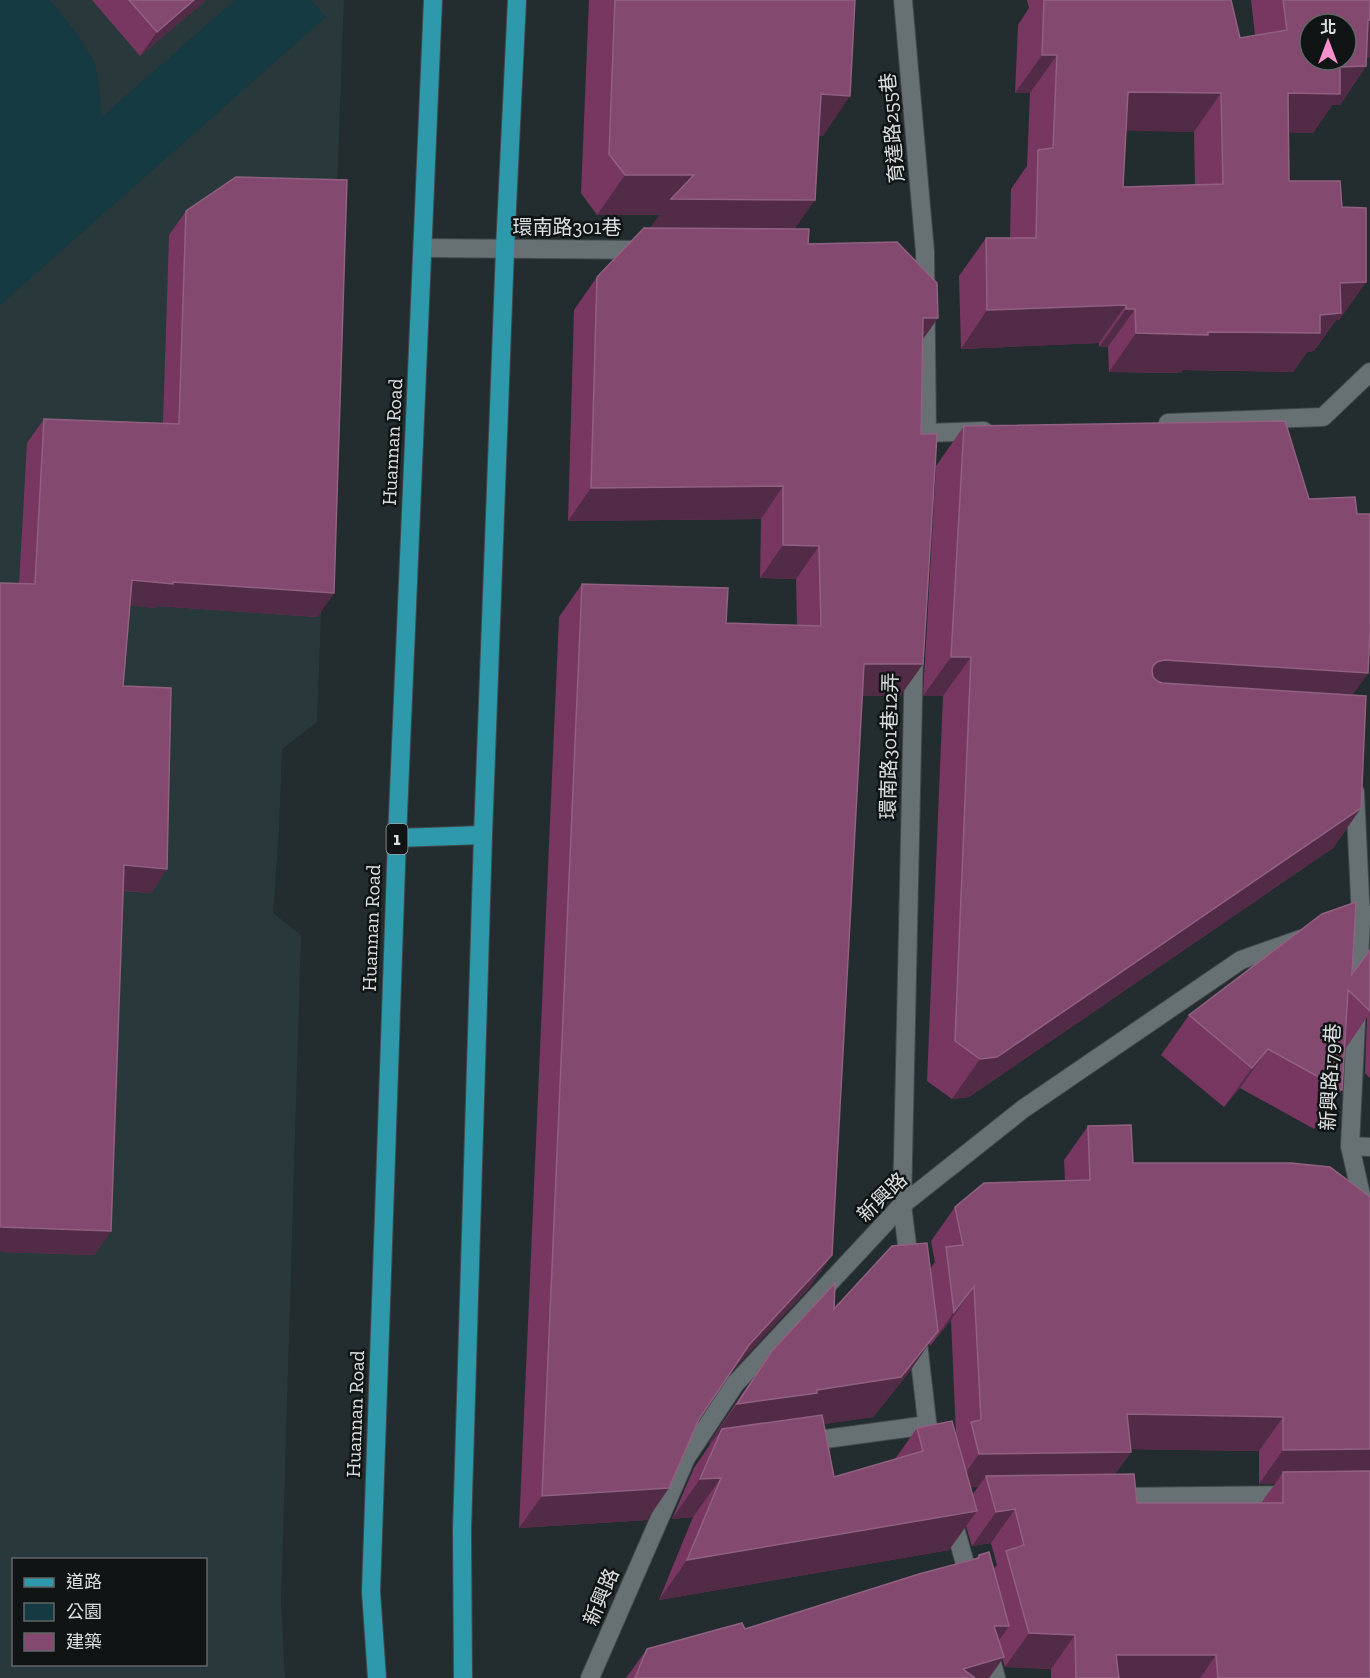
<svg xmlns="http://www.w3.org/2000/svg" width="1370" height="1678" font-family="'Zilla Slab','Noto Sans TC',serif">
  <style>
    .built { fill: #28383b; fill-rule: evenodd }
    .green { fill: #163a42 }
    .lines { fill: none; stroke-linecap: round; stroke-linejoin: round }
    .lane-casing { stroke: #42494b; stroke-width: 20 }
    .primary-casing { stroke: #42494b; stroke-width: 20 }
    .lane { stroke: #677174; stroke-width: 18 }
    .primary { stroke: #2d99ab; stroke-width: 18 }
    .wall { fill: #783761; fill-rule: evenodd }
    .shaded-wall { fill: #522b47 }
    .building { fill: #83496f; stroke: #916181; stroke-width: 1.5; fill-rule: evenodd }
    .labels { text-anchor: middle; stroke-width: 5; stroke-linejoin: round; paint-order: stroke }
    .shield { fill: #101415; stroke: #9ea3a4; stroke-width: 1.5 }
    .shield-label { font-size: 18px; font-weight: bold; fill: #dbe0e2 }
    .street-label { font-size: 20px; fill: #dbe0e2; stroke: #101415 }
  </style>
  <rect width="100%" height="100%" fill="#232c2e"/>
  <path class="built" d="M0,0H344L317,722L282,749L279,830L273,913L301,935L281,1603L285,1678H0ZM14,1560H206V1664H14Z"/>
  <path class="green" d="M0,0H49C64,15 87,46 95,65C100,80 99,101 103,116L235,0H311L326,17L0,305Z"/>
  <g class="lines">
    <defs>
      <g id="lane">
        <polyline points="903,0 925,252 927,433 926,459"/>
        <polyline points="423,248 647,250"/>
        <polyline points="1168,423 1323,417 1370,372"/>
        <polyline points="927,433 984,431"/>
        <polyline points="1355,792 1361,919 1350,1146 1370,1235"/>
        <polyline points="1332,928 1370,915"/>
        <polyline points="1350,1146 1370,1147"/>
        <polyline points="910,1268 902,1205 914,654"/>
        <polyline points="917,1334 928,1430 933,1449"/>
        <polyline points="803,1442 928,1425"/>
        <polyline points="1114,1497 1290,1495"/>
        <polyline points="952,1517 971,1585"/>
        <polyline points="988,1647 996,1678"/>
        <polyline points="590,1678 686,1458 735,1384 902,1205 1023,1109 1241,960 1301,939"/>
      </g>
      <g id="primary">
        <polyline points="397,838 483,835"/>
        <polyline points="377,1678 371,1592 397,838 433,0"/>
        <polyline points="463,1678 462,1530 483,835 505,249 517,0"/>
      </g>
    </defs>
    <use href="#lane" class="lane-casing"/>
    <use href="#primary" class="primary-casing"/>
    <use href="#lane" class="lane"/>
    <use href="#primary" class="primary"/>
  </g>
  <g class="wall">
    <polygon points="92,0 206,0 140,56"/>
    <polygon points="589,0 855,0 823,136 819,135 795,229 808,244 938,318 923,339 921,434 923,664 900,696 862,696 832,1255 809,1288 730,1373 699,1419 647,1520 519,1528 559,617 582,584 726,623 797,625 796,579 760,578 761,519 568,521 574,310 597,277 650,228 660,215 597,215 581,193"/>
    <path d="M1027,0H1231L1240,38L1255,35L1251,0H1370V57L1367,58L1366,66L1340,105H1332L1313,133L1288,132L1289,181L1342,207L1366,282L1339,320H1336L1314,351L1307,352L1293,372L1183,370L1181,373L1109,372L1108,347H1099V343L961,349L959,276L986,238H1010L1011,189L1027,166L1030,93H1015L1018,25L1029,8ZM1126,130L1194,132L1195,185L1123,187Z"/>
    <polygon points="186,211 334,593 317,617 157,606 156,608 130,605 123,686 167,869 151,893 123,891 111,1231 94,1255 0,1252 0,583 19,584 27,443 44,419 163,423 169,235"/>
    <polygon points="964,426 1309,499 1368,673 1352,695 1361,808 1333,848 969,1097 952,1099 927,1081 943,696 923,696 936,466"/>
    <polygon points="1370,950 1370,1078 1365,1073 1367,1017 1344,1051 1342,1090 1314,1129 1240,1088 1224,1107 1161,1055 1189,1015 1352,974"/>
    <path d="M1088,1126L1133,1163H1291L1370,1678H1051V1669L1005,1667L1002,1658L989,1678H626L647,1649L745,1629L976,1558L979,1555L993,1569L997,1565L991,1543L972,1546L966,1526L949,1550L659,1600L693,1517L672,1519L694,1468L711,1443H709L744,1391L772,1351L834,1309L930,1269L935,1262L931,1241L955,1207L1065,1181L1064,1160ZM951,1320L956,1435L917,1428L895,1459L834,1477L823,1424L873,1417L910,1371L929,1343L930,1346ZM1131,1449L1259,1451V1484H1275L1261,1503H1137L1115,1474L1131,1452ZM971,1487H978L973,1494Z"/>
  </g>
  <g class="shaded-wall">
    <polygon points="194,0 206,0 140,56 157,32"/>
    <polygon points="1368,20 1370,20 1370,57 1346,58"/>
    <polygon points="1042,55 1057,55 1030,93 1015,93"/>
    <polygon points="1366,66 1340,105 1332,105 1313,133 1261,132 1288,93 1340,67"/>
    <polygon points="1128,92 1221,93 1194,132 1102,130"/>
    <polygon points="821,94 850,96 823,136 793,133"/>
    <polygon points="625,175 694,175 815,200 787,240 643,238 660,215 597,215"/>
    <polygon points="1366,282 1339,320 1336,320 1314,351 1307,352 1293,372 1183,370 1181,373 1109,372 1136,333 1208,332 1340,283"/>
    <polygon points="1126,305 1099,343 961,349 987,310"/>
    <polygon points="1126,309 1135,309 1108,347 1099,347"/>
    <polygon points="923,318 938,318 915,350"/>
    <polygon points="783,486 761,519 568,521 591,488"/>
    <polygon points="783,545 819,546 796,579 760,578"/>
    <polygon points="132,580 173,582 334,593 317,617 157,606 156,608 115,604"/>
    <polygon points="951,657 971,657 943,696 923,696"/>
    <polygon points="1164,660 1368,673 1340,713 1136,700 1153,666 1157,662"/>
    <polygon points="864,664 923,664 900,696 841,696"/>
    <polygon points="1361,808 1333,848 969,1097 952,1099 980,1059"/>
    <polygon points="124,865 167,869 151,893 107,889"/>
    <polygon points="1268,1049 1240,1088 1224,1107 1252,1068"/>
    <polygon points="0,1227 111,1231 94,1255 0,1252"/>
    <polygon points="832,1255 809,1288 726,1378 749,1345"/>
    <polygon points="974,1286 951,1320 930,1346 954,1312"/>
    <polygon points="938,1331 910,1371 873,1417 792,1429 722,1429 711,1443 709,1443 737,1404 817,1390"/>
    <polygon points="1127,1414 1283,1417 1259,1451 1103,1449"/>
    <polygon points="1370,1449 1370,1483 1283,1472 1275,1484 1259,1484 1283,1450"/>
    <polygon points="1131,1452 1107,1486 986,1476 978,1487 955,1488 979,1454"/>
    <polygon points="721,1478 693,1517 672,1519 700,1479"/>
    <polygon points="669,1488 647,1520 519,1528 542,1496"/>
    <polygon points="1015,1509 991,1543 972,1546 996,1512"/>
    <polygon points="977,1511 949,1550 659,1600 687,1560"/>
    <polygon points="994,1626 1009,1626 983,1663 1004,1657 989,1678 957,1678"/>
    <polygon points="1029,1633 1075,1635 1051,1669 1005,1667"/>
    <polygon points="1116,1655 1216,1655 1200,1678 1100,1678"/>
  </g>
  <g class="building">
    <polygon points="129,0 194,0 157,32"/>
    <polygon points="615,0 855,0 850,96 821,94 815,200 671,199 694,175 625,175 609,154"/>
    <path d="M1044,0H1231L1240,38L1287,30L1283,0H1370V20H1368L1366,66L1340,67V94L1288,93L1289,181H1340L1342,207L1366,208V282L1340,283L1341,313L1320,315V333L1208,332V335L1136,333L1135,309H1126V305L987,310L986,238H1036L1038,150L1053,148L1057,55H1042ZM1310,24H1346V60H1310ZM1128,92L1221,93L1223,184L1123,187Z"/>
    <polygon points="236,177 347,180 334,593 173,582 173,584 132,580 123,686 171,688 167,869 124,865 111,1231 0,1227 0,583 35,584 44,419 179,424 186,211"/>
    <polygon points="644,228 809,229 808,244 897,242 937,283 938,318 923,318 921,434 937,434 923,664 864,664 832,1255 749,1345 699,1419 669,1488 542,1496 582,584 728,588 726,623 821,626 819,546 783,545 783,486 591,488 597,277"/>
    <polygon points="1285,421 1309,499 1355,497 1357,514 1370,514 1370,631 1368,673 1164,660 1157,662 1153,666 1152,670 1153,677 1157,681 1162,683 1366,696 1361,808 997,1057 980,1059 955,1041 971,657 951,657 964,426"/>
    <polygon points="1356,902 1352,974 1370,950 1370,1011 1348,990 1342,1090 1268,1049 1252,1068 1189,1015 1322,914"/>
    <polygon points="1131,1125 1133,1163 1291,1163 1330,1167 1370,1197 1370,1449 1283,1450 1283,1417 1127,1414 1131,1452 979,1454 971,1422 981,1420 974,1286 954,1312 946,1247 963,1245 955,1207 984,1183 1090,1180 1088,1126"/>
    <polygon points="927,1243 938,1331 901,1377 817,1390 817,1393 737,1404 772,1351 835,1283 834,1309 892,1246"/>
    <polygon points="822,1415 834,1477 923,1451 917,1428 952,1421 977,1511 687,1560 721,1478 700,1479 722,1429"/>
    <polygon points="1370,1471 1370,1678 1218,1678 1216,1655 1116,1655 1119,1678 1076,1678 1075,1635 1029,1633 1006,1551 1024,1545 1015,1509 996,1512 986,1476 1134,1474 1137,1503 1283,1503 1283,1472"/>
    <polygon points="989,1552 1009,1626 994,1626 1004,1657 963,1669 975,1678 635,1678 647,1649 742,1623 745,1629 919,1574 979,1558 979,1555"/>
  </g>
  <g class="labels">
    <rect class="shield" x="386.5" y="824" width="21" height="30" rx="4.5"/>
    <g class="shield-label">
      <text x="397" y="845">1</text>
    </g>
    <g class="street-label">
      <text transform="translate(892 128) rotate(-95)" y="7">育達路255巷</text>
      <text x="567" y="234">環南路301巷</text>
      <text transform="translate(392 442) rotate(-87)" y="7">Huannan Road</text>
      <text transform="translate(889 746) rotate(-89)" y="7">環南路301巷12弄</text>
      <text transform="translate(371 928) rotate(-88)" y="7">Huannan Road</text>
      <text transform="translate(1330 1077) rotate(-87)" y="7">新興路179巷</text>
      <text transform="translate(882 1197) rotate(-44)" y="7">新興路</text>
      <text transform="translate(355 1414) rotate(-88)" y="7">Huannan Road</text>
      <text transform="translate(601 1597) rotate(-67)" y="7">新興路</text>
    </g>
  </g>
  <rect x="12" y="1558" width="195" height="108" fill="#101415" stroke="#616667" stroke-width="1.5"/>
  <rect x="24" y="1578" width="30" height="9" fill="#2d99ab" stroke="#616667" stroke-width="1.5"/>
  <text x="66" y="1588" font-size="18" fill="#dbe0e2">道路</text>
  <rect x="24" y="1603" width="30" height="18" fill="#163a42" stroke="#616667" stroke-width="1.5"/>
  <text x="66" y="1618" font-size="18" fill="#dbe0e2">公園</text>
  <rect x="24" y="1633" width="30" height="18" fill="#83496f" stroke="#616667" stroke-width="1.5"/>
  <text x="66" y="1648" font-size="18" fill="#dbe0e2">建築</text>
  <g transform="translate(1328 42)"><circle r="28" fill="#101415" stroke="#616667" stroke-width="1.5"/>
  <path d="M0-4.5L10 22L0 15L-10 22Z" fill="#f790cd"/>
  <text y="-9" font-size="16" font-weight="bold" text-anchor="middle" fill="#dbe0e2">北</text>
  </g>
</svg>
